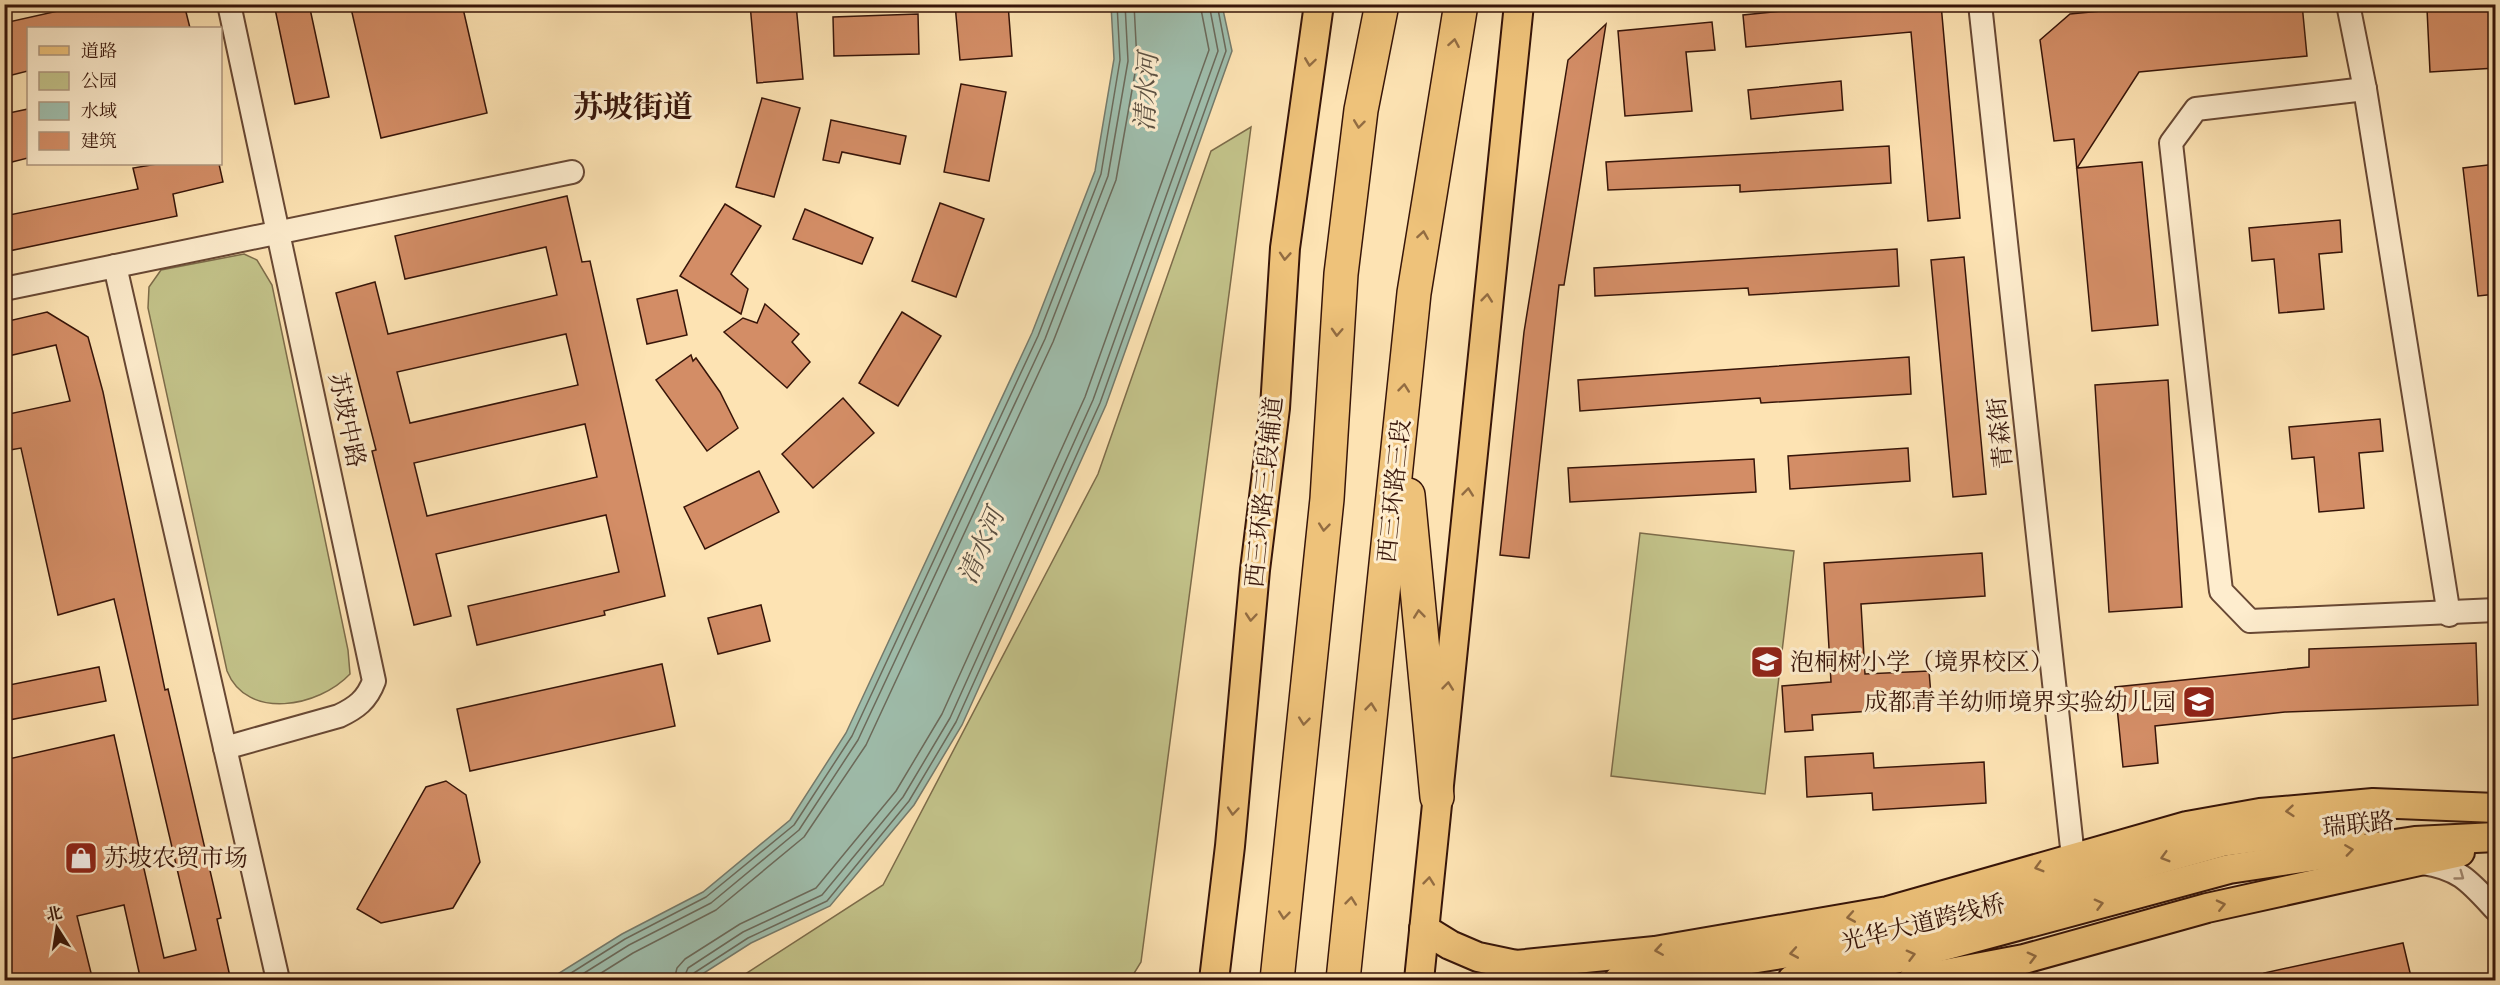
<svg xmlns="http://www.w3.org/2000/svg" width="2500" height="985" font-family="'Gentium Book Plus','Noto Serif SC',serif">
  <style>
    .green { fill: #c3c38a; stroke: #7d6c4a; stroke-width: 1.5 }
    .water { fill: #9fbead; stroke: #757a6b; stroke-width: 1.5 }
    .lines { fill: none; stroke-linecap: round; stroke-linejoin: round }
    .shore { stroke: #6b6a5b; stroke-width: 1.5 }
    .building { fill: #d38d66; stroke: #371509; stroke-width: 1.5; fill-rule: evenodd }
    .minor-casing { stroke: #684834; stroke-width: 26 }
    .major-casing { stroke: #371509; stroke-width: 32 }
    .highway-casing { stroke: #371509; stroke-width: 36 }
    .minor { stroke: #feedce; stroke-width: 22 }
    .major { stroke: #eec27a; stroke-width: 28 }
    .highway { stroke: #eec27a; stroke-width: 33 }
    .oneway { stroke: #926c42 }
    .oneway2 { stroke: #a48c75 }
    .labels { text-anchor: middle; stroke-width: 6; stroke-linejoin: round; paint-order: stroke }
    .street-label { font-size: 24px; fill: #371509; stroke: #feedce }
    .poi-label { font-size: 24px; fill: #371509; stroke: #feedce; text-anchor: start }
    .water-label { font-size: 26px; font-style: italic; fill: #5b5042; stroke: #feedce }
    .district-label { font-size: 30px; font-weight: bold; fill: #371509; stroke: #feedce }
  </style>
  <rect width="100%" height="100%" fill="#fde3b3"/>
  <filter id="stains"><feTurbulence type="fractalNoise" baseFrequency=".00333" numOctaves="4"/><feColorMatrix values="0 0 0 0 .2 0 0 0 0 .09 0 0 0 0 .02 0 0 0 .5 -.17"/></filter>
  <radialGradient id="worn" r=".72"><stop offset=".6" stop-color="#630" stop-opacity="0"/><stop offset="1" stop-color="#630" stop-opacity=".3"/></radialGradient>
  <g class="green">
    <polygon points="1251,127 1141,962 1130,980 736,980 883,885 1098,474 1211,151"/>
    <path d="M244,254L257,260L272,285L348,650L350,674C319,707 247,721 227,671L148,308L149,287L161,270Z"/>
    <polygon points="1640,533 1794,551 1765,794 1611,776"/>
  </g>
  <polygon class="water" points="1111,5 1222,5 1232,51 1106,405 962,725 914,805 830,906 751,943 693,980 548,980 622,934 703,892 790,820 846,733 1032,333 1095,171 1114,59"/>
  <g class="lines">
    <g class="shore">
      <polyline points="560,980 625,939 706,897 794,825 852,736 1038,336 1101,174 1120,60 1117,4"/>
      <polyline points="573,980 629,945 711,903 799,830 858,740 1045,339 1108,176 1128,61 1125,4"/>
      <polyline points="590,980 633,953 716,910 804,837 866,745 1053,342 1116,180 1137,62 1134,4"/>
      <polyline points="674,980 677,968 685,959 740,924 816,888 896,791 942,714 1085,397 1209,50 1200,4"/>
      <polyline points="683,980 688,968 743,932 822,895 903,797 950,718 1093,400 1218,51 1209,4"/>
      <polyline points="691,980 694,973 748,938 827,901 909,801 956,722 1100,403 1226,51 1217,4"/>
    </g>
  </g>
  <g class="building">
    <polygon points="89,4 184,4 190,28 28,28 28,71 4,77 4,23"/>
    <polygon points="274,4 309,4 329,97 295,104"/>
    <polygon points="350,4 462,4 487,113 381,138"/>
    <polygon points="750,4 796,4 803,79 757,83"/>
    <polygon points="955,4 1008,4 1012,56 960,60"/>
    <polygon points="1855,4 1941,4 1960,218 1928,221 1911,32 1746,47 1743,15"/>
    <polygon points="2174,4 2302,4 2307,56 2139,72 2077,168 2142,162 2158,325 2092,331 2074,139 2054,141 2040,40 2070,14"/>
    <polygon points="2496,5 2496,68 2430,72 2427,9"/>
    <polygon points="918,14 919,54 834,56 833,17"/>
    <polygon points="1712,22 1715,50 1686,52 1692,111 1625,116 1618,31"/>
    <polygon points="1606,24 1564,285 1559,285 1529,558 1500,555 1524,332 1568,60"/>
    <polygon points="1841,81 1843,110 1751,119 1748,90"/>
    <polygon points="961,84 1006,92 989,181 944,172"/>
    <polygon points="762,98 800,108 774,197 736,187"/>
    <polygon points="28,109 28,158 4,164 4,114"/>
    <polygon points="831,120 906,136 900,164 842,152 839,163 823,160"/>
    <polygon points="1889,146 1891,183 1740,192 1740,185 1608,190 1606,162"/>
    <polygon points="157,164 219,164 223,182 173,194 177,216 4,252 4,216 138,189 133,168"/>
    <polygon points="2496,164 2496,294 2478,296 2463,168"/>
    <path d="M567,196L582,262L590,261L665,596L604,611L605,615L477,645L468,606L619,572L606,515L436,554L451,616L414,625L372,451L376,450L336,293L375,282L388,334L557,295L546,247L405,279L395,236ZM566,334L578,385L410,423L397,372ZM585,424L597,477L427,516L414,463Z"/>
    <polygon points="940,203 984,219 956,297 912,281"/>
    <polygon points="725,204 761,226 731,274 748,289 741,314 680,276"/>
    <polygon points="805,209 873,238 862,264 793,239"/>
    <polygon points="2340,220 2342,252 2319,254 2324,309 2279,313 2274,259 2252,261 2249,228"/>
    <polygon points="1897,249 1899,286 1749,295 1748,288 1595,296 1594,268"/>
    <polygon points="1964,257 1986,494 1953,497 1931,260"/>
    <polygon points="677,290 687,335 647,344 637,299"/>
    <polygon points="765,304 799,334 792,342 810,362 787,388 724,332 743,318 757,323"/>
    <polygon points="47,312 88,337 103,392 165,690 168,689 221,918 217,919 231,981 141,981 124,905 77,916 93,981 4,981 4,760 114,735 164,958 196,950 114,599 58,615 21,448 4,451 4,415 70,401 56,345 4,357 4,322"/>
    <polygon points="902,312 941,336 898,406 859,383"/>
    <polygon points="691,355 693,361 696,358 720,392 738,428 707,451 656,380"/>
    <polygon points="1909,357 1911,394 1761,403 1760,398 1580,411 1578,380"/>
    <polygon points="2168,380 2182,607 2109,612 2095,385"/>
    <polygon points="843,398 874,433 813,488 782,454"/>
    <polygon points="2380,419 2383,451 2359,453 2364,508 2319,512 2314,457 2292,459 2289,427"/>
    <polygon points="1908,448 1910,481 1790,489 1788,456"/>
    <polygon points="1754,459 1756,492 1570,502 1568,468"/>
    <polygon points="759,471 779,512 705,549 684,507"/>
    <polygon points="1982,553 1985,596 1861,604 1865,674 1929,671 1932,707 1812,715 1813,730 1785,732 1782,686 1831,682 1824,563"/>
    <polygon points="761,605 770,641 718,654 708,618"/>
    <polygon points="2476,643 2478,705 2285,712 2155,726 2158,763 2123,767 2115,687 2309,667 2309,649"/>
    <polygon points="662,664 675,726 470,771 457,709"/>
    <polygon points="99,667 106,701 4,721 4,686"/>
    <polygon points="1873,753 1874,768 1984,762 1986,803 1873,810 1872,793 1807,797 1805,757"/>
    <polygon points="446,781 466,795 480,862 453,908 381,923 357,909 426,787"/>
    <polygon points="2403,943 2412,981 2265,981 2264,973"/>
  </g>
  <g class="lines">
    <defs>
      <g id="minor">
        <polyline points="1980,4 2073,857"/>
        <polyline points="2348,4 2365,89 2449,615"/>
        <polyline points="2365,89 2196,109 2171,143 2221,591 2250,621 2496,610"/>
        <polyline points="115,266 278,980"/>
        <polyline points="4,289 572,172"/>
        <path d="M225,748L339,716C356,708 367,700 374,681L229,4"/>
        <path d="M2423,863C2460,868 2471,883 2496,910"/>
      </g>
      <g id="major">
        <polyline points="1424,929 1450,945 1478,957 1516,965 1655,951 1888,911 2187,826 2260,813 2373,803 2496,808"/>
        <polyline points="1214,980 1230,846 1255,570 1275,408 1285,248 1319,4"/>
        <polyline points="1419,980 1519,4"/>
        <polyline points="1619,980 1845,944 1899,932 2222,842 2355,824"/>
        <polyline points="1792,980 1899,958 2229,869 2415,841 2496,837"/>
        <polyline points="1913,980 2024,959 2207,908 2460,852"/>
      </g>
      <g id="highway">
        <polyline points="1408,495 1437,797"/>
        <polyline points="1277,980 1327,499 1341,274 1361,110 1382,4"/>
        <polyline points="1343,980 1414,293 1461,4"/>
      </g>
    </defs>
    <use href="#minor" class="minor-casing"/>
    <use href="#major" class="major-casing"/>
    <use href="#highway" class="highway-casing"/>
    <use href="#minor" class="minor"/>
    <use href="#major" class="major"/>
    <use href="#highway" class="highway"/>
  </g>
  <defs><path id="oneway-chevron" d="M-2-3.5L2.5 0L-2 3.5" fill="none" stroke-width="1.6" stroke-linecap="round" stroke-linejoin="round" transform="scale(1.5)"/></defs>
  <g class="oneway">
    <use href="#oneway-chevron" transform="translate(1454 43) rotate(-80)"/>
    <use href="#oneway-chevron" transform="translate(1310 62) rotate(98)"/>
    <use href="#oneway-chevron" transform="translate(1359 124) rotate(97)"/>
    <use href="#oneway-chevron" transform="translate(1423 235) rotate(-81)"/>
    <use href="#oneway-chevron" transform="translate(1285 256) rotate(94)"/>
    <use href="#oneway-chevron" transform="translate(1487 298) rotate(-84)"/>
    <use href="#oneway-chevron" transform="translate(1337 332) rotate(93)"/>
    <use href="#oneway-chevron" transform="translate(1404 388) rotate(-84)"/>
    <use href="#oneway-chevron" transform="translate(1468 492) rotate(-84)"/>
    <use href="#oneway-chevron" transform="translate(1324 527) rotate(96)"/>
    <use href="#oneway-chevron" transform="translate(1419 614) rotate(-96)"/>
    <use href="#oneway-chevron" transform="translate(1251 617) rotate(95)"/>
    <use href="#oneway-chevron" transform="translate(1448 686) rotate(-84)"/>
    <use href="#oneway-chevron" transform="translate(1371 707) rotate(-84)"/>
    <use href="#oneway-chevron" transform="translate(1304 721) rotate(96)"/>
    <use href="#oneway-chevron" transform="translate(1233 811) rotate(95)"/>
    <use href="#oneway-chevron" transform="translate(2290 811) rotate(175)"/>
    <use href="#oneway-chevron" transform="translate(2349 850) rotate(-8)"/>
    <use href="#oneway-chevron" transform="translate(2165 857) rotate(164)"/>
    <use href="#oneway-chevron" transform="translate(2039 867) rotate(164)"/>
    <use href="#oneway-chevron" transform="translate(1429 881) rotate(-84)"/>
    <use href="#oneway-chevron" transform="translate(1351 901) rotate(-84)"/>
    <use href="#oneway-chevron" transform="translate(2099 904) rotate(-15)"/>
    <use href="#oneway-chevron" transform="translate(2221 905) rotate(-13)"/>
    <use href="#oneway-chevron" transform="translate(1284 915) rotate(96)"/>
    <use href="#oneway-chevron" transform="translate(1851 917) rotate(170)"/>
    <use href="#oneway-chevron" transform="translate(1659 950) rotate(171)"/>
    <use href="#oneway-chevron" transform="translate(1794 953) rotate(170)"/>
    <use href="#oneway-chevron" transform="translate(1911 955) rotate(-15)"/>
    <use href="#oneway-chevron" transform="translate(2032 957) rotate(-15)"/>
  </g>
  <use class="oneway2" href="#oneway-chevron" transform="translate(2460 876) rotate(36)"/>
  <defs>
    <symbol id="school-square" viewBox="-11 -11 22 22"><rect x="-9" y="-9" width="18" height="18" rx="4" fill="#8f2418" stroke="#feedce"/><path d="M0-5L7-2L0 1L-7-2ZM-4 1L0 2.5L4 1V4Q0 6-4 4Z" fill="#fff"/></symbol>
    <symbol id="shop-square" viewBox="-11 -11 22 22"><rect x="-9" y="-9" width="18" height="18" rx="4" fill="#8f2418" stroke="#feedce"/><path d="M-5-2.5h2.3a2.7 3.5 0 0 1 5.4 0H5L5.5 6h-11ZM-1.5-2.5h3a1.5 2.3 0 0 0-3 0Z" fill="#fff"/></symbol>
  </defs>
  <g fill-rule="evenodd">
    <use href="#school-square" x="1748" y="643" width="38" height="38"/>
    <use href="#school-square" x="2180" y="683" width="38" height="38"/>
    <use href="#shop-square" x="62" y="839" width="38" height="38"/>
  </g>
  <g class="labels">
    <g class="street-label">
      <text transform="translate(347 420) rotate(78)" y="8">苏坡中路</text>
      <text transform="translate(2000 433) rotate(-96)" y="8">青森街</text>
      <text transform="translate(1394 491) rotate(-84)" y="8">西三环路三段</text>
      <text transform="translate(1264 492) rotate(-84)" y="8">西三环路三段辅道</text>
      <text transform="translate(2358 824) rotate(-6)" y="8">瑞联路</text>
      <text transform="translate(1923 923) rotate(-14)" y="8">光华大道跨线桥</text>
    </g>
    <g class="poi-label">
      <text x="1790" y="670">泡桐树小学（境界校区）</text>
      <text x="2176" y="710" text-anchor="end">成都青羊幼师境界实验幼儿园</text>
      <text x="104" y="866">苏坡农贸市场</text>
    </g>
    <g class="water-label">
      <text transform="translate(1146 92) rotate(-87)" y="9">清水河</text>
      <text transform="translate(981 546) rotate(-67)" y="9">清水河</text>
    </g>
    <g class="district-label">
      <text x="633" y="117">苏坡街道</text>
    </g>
  </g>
  <rect width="2500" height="985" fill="none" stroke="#fde3b3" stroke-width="24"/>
  <rect x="6" y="6" width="2488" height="973" fill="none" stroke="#371509" stroke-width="3"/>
  <rect x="12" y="12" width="2476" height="961" fill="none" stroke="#371509" stroke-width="1.5"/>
  <rect x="27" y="27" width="195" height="138" fill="#feedce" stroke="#ae977f" stroke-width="1.5"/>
  <rect x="39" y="46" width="30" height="9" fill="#eec27a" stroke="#ae977f" stroke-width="1.5"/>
  <text x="81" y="57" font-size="18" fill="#371509">道路</text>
  <rect x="39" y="72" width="30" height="18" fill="#c3c38a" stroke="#ae977f" stroke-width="1.5"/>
  <text x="81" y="87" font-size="18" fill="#371509">公园</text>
  <rect x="39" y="102" width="30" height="18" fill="#9fbead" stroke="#ae977f" stroke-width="1.5"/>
  <text x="81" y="117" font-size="18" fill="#371509">水域</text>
  <rect x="39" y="132" width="30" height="18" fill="#d38d66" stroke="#ae977f" stroke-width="1.5"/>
  <text x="81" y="147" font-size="18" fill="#371509">建筑</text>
  <g transform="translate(57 928) rotate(348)" stroke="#feedce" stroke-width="4.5" paint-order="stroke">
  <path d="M0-4.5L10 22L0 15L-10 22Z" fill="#371509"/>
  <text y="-9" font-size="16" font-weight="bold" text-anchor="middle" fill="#371509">北</text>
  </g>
  <rect width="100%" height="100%" filter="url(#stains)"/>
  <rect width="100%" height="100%" fill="url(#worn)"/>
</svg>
